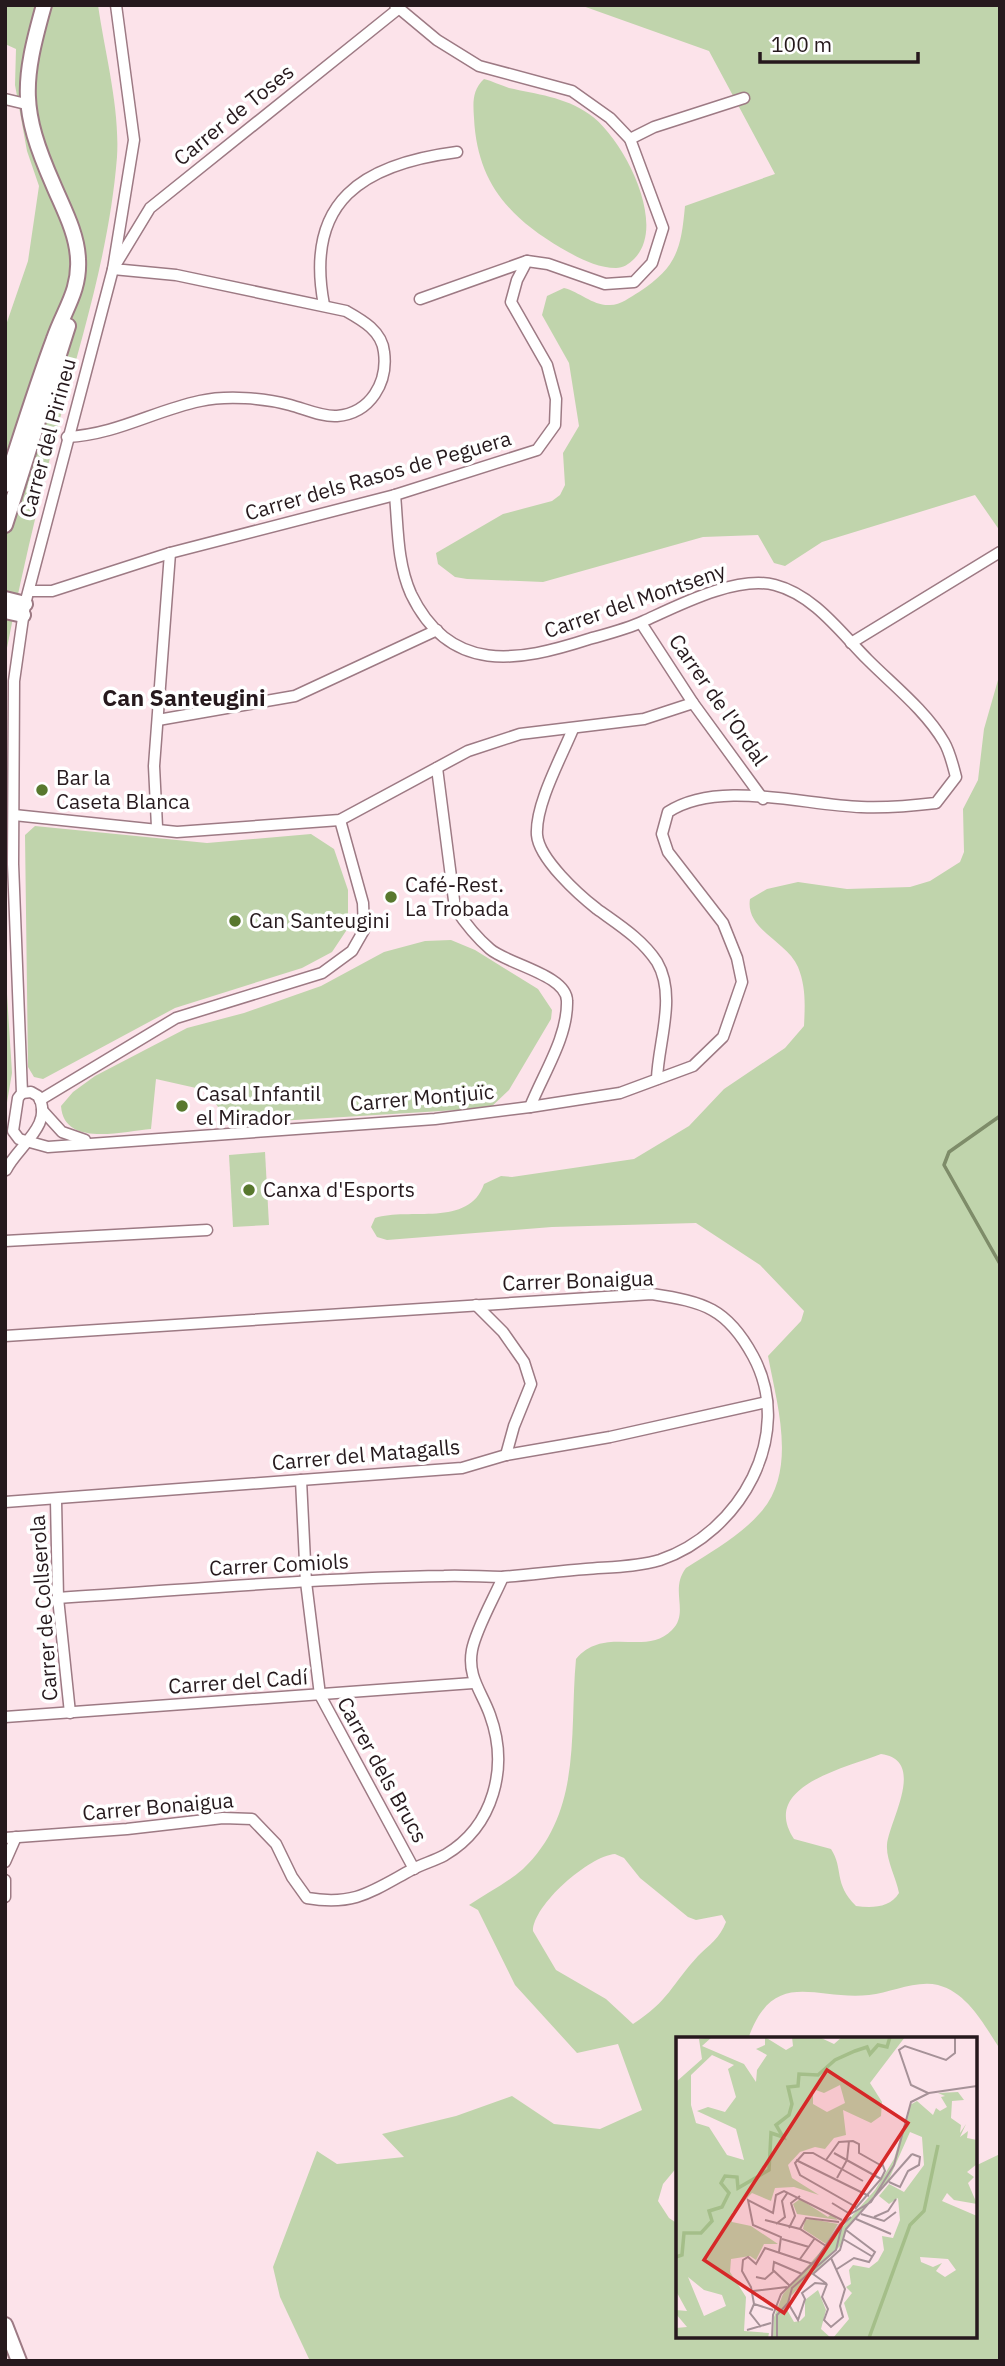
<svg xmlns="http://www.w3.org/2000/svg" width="1005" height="2366" font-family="'IBM Plex Sans',sans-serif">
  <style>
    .green { fill: #c0d4ac; fill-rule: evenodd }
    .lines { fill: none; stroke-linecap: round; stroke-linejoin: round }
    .stream { stroke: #7e8c69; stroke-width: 3.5 }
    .minor-casing { stroke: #9d7a84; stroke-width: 13 }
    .secondary-casing { stroke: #9d7a84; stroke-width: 18 }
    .minor { stroke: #fff; stroke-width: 10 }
    .secondary { stroke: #fff; stroke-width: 14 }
    .poi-dot { fill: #58782e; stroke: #fff; stroke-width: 2.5 }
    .labels { text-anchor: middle; stroke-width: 7; stroke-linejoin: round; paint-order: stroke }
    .street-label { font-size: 21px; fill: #26191d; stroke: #fff }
    .poi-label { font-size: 21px; fill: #26191d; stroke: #fff; text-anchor: start }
    .neighbourhood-label { font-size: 23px; font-weight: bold; fill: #26191d; stroke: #fff }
    .inset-river { fill: none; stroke: #a4be89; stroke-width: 3.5 }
    .inset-road { fill: none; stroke: #a69298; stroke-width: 2 }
    .view { fill: #d62828; fill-opacity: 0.15; stroke: #d62828; stroke-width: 3.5 }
    .inset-edge { fill: none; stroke: #26191d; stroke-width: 3.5 }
  </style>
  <rect width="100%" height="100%" fill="#fce3ea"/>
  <g class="green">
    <path d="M5,5H98C105,54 120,108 117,157C110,245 85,327 62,411C41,492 21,575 5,658V328L28,261L39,186L27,151L15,85L16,49L5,44Z"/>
    <path d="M580,5H1000V531L975,495L822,542L785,566L774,563L758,535L703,537L543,582L467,579L455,577L438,564L436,553L503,514L552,501L560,495L565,485L563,453L579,426L569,363L542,315L547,296L564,288C580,292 593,306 610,305C621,305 630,297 639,292C677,267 681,249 685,206L775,174L709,51Z"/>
    <path d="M484,79C492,81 500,85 509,88C536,94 565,97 589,114C622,136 669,225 634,259C629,264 623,268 616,268C596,268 577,257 561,248C508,217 477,181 474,118C473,103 472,90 484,79Z"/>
    <path d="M1000,673V2049C984,2025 968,1993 938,1985C915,1980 891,1993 869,1995C815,2001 774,1966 748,2039H678V2166L663,2184L658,2201L669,2218L678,2224V2336H975V2166L1000,2154V2361H310L280,2297L273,2267L317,2151L337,2164L404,2157L382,2134L456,2116L512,2096L554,2124L600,2129L642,2110L618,2044L577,2053L515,1985L478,1910L469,1905C487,1893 507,1883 523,1869C583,1812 569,1732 576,1659C605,1625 646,1657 672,1630C690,1612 669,1590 686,1568C711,1552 740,1536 760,1513C798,1471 777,1405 768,1356L801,1321L804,1311L760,1265L696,1223L552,1227L387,1240L377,1237L371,1227L375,1218C409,1207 469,1228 484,1184L501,1176L512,1177L634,1159L689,1126L724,1089L785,1048L804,1026C805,1005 806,987 798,967C787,941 745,930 750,899L767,889L798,882L847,889L910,887L930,881L960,862L964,852L963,809L978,780L984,729ZM881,1754C928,1760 888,1823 887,1845C886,1860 896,1877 899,1893C890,1908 872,1908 856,1906C833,1883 844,1869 831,1849L794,1839C759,1786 846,1768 881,1754ZM615,1854L624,1858L640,1878L688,1917L696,1920L722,1915L726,1922C720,1938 709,1945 698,1956C672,1984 669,2001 633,2024L606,1999L556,1970L533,1931C533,1905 589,1856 615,1854Z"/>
    <polygon points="35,826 207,843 311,834 334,849 348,890 348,928 332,952 302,968 175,1008 43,1079 34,1077 28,1067 25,835"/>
    <path d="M451,940L475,950L538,989L552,1010L551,1019L509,1090L490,1108L247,1123L222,1112L205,1090L156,1079L151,1129C123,1131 64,1148 61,1106L73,1092L95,1076L187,1028L244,1013L321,986L384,952L425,941Z"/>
    <polygon points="5,963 12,1073 5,1114"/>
    <polygon points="265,1152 269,1225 233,1227 229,1155"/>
  </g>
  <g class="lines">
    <polyline class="stream" points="1000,1116 949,1152 944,1165 1000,1264"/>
    <defs>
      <g id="minor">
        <path d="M116,5L134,140L113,269L25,604L14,681L13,864L22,1093L18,1098L13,1131L19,1139L48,1147L435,1119L530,1107L620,1093L693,1066L723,1037L742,982L737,958L723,923L668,852L662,834L668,812C718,779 803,805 861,807C886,808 911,806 936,803L956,777C953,766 950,752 944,742C926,711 893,685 868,660C841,633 814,595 775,585C737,575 679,605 644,621C627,629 607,634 589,639C518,662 450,675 411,594C397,563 398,527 395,495"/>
        <polyline points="5,99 26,104"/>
        <polyline points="630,139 654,127 744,98"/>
        <polyline points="420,299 527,261"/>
        <path d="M324,305C304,201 363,164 457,152"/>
        <path d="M67,437C118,434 153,411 200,401C227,395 264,398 290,405C305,409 322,417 337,416C371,413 388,382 384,352C382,331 362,320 346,311L176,275L113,269L150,208L398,9"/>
        <polyline points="29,591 52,591 170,553 395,495 537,450 555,425 556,399 547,365 511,302 517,280 527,261 548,264 605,284 634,282 652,263 663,228 630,139 610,118 572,91 479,66 437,40 395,5"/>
        <polyline points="641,623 693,703 763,799"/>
        <polyline points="851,643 1000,552"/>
        <polyline points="158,720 295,696 437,630"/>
        <path d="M573,729C561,758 535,805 537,835C539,859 579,895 597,909C619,925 642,939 657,962C677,996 658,1043 657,1079"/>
        <path d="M437,768L455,908C465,923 476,937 490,949C507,964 567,975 567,1001C568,1037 543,1074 530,1107"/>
        <polyline points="14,815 177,832 340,820 468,751 520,734 644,719 693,703"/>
        <polyline points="157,827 154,766 170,553"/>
        <polyline points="40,1100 176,1018 322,973 352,951 364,930 363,903 340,820"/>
        <polyline points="42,1110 62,1132 85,1140"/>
        <path d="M6,1170C17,1147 55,1124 38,1096L31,1092L22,1093"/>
        <polyline points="5,1241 207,1230"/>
        <polyline points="476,1305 503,1332 524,1362 531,1384 514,1426 506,1455"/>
        <path d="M5,1336L652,1294C704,1302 727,1308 753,1356C796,1435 740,1533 660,1560C637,1567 610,1567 586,1569C558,1571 530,1575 502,1577C483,1577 463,1575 444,1576C315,1578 186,1590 58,1598"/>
        <polyline points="301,1480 306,1582 320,1695 414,1869"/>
        <polyline points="56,1500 58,1598 70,1713"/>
        <polyline points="5,1502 462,1468 506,1455 610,1437 767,1402"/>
        <polyline points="5,1717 473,1683"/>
        <path d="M5,1838L127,1829L223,1818L252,1819L276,1844L292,1877L307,1898C354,1906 371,1892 411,1870C422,1864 434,1861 445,1855C494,1826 509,1767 490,1715C482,1692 467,1677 472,1650C476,1629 494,1598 503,1577"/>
        <polyline points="5,1862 16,1837"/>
        <polyline points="5,1880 5,1897"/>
      </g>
      <g id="secondary">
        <path d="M5,485C21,436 36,387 54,339C64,310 80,291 78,259C77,233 63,208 53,184C20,109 22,83 44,5"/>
        <polyline points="5,525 68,326"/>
        <polyline points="5,599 25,604"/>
        <polyline points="5,611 23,615"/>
        <polyline points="5,2325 19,2361"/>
      </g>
    </defs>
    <use href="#minor" class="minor-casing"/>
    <use href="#secondary" class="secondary-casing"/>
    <use href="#minor" class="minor"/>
    <use href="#secondary" class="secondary"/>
  </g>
  <g class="poi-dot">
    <circle cx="42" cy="790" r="7"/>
    <circle cx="391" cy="897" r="7"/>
    <circle cx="235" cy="921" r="7"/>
    <circle cx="182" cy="1106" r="7"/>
    <circle cx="249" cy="1190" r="7"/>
  </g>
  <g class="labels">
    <g class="street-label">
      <text transform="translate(234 115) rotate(-39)" y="7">Carrer de Toses</text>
      <text transform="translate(48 438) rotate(-75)" y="7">Carrer del Pirineu</text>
      <text transform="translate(378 476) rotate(-16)" y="7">Carrer dels Rasos de Peguera</text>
      <text transform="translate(635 601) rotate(-19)" y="7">Carrer del Montseny</text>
      <text transform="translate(718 700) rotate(55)" y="7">Carrer de l'Ordal</text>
      <text transform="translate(422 1098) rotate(-5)" y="7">Carrer Montjuïc</text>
      <text transform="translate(578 1281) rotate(-2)" y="7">Carrer Bonaigua</text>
      <text transform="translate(366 1455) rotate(-5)" y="7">Carrer del Matagalls</text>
      <text transform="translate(279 1565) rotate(-3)" y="7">Carrer Comiols</text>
      <text transform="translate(44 1608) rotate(-94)" y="7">Carrer de Collserola</text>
      <text transform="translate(238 1682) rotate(-4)" y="7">Carrer del Cadí</text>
      <text transform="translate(382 1770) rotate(61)" y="7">Carrer dels Brucs</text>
      <text transform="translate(158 1807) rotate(-5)" y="7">Carrer Bonaigua</text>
    </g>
    <g class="poi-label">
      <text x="56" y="785">Bar la<tspan x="56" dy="24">Caseta Blanca</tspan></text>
      <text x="405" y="892">Café-Rest.<tspan x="405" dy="24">La Trobada</tspan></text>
      <text x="249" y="928">Can Santeugini</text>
      <text x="196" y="1101">Casal Infantil<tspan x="196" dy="24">el Mirador</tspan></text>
      <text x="263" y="1197">Canxa d'Esports</text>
    </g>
    <g class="neighbourhood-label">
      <text x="184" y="706">Can Santeugini</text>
    </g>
  </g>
  <g transform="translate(676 2037)">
    <rect width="301" height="301" fill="#fce3ea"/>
    <path d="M36,0L26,9L68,27L80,45L81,33L91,18L80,12L89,8V0L110,13L117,9L116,0H143L158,7L166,0H229L194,46L206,65L205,79L195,86L167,73L170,98L158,101L149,112L139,110L124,115L112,128L116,141L143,158L118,150L99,151L95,164L76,156L56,176V185L75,189L102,207H88L80,223L74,219L55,222L54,235L70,260L68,294L93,296L92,301H0V291L11,290L0,277V273L11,274L0,254V45L26,22L23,2ZM36,18L58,28L52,32L60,60L49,75L32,70L21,74L60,92L68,123L51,118L33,90L20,86L15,68V38ZM164,48L169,66L151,75L137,67V52L148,56ZM12,240L28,253L46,258L50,269L28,279ZM282,55L288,63L276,64L275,81L285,88L284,96L290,87L284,100L292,94L291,101L301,103V127L291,135L298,140L292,146L301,167L278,163L271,156L266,164L301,179V301H157L173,282L168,266L176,256L170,250L175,247L173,233L177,228L193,231L202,224L208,213L206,199L217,201L224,183L222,161L213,167L203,159L213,147L228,155L248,128L246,100L234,95L213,142L170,191L165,208L115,259L110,271L118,285L124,284L129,279V263L142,253L150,273L145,292L155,301H97L98,280L107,257L199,153L218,122L234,68L241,64L257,78L260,71L264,74L271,70L265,60L269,59L262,56ZM244,220L272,222L280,233L269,240L260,234L266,226L257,230L245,225ZM124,162L152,180L155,177L162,183L121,177L117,167ZM135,182L162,187L150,207L127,192L129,183Z" fill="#c0d4ac" fill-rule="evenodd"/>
    <path class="inset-river" d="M0,220L6,218L8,196H25L36,184L33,174L46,170L53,156L45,146L49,139L61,140L62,151L93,133L95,96L107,100L100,88L113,78L116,67L112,50L122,49L123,37L142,38L159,23L179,14L191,10L194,17L202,8L211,10L214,0M193,301L234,188L248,174L262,108"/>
    <path class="inset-road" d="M252,56L235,48L223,13L229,9L270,23L279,16V0M158,116L205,142M120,123L193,159M150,123L163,105L177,104L183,107V116L206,129M161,141L171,123L173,104M213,145L224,150L232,134L243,128L244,120L236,117M156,166L174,177M180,170L124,138L119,126L128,116H137L187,144M179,172L205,142L209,134L206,126M185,177L208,184L220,175M171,179L195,165L218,128L235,65L253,56L301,49M198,180L212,174L220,162M180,182L215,197M89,183L124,192L150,209M100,187L109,180L106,164L112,155M113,191L119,179L115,166L124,159M124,192L130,181L163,185M106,202L133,210M167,202L197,220M103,215L105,200L77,188L72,163L97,176L100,158L108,154L166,183M124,222L139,201M161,232L178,221L193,225L199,215L170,193M80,240L89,242L98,234M151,247L137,237L164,213L170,192L236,117M151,247L146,260L152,272L148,283L155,290L167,280L164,269L169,252L155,221M113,248L97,233L98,225L126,237M77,254L111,250M112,266L122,283L129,262L126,256L139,246L150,247M78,267L74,276L85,290M97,273L78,267L75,250L66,234L67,223L72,220L80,227L89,211L137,227M71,293L95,286M96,301L97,278L105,257L140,223L165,186M101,301V278L112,266L116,251L160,213L166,188L175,180"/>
    <path class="view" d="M151,33L232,86L108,276L28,223Z"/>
    <rect width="301" height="301" class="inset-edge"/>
  </g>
  <rect width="1005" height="2366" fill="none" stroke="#26191d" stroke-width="14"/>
  <path d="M760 52v10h158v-10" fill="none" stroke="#26191d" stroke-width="3.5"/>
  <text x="771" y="52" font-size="21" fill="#26191d" stroke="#ffffff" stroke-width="5" paint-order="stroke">100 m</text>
</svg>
